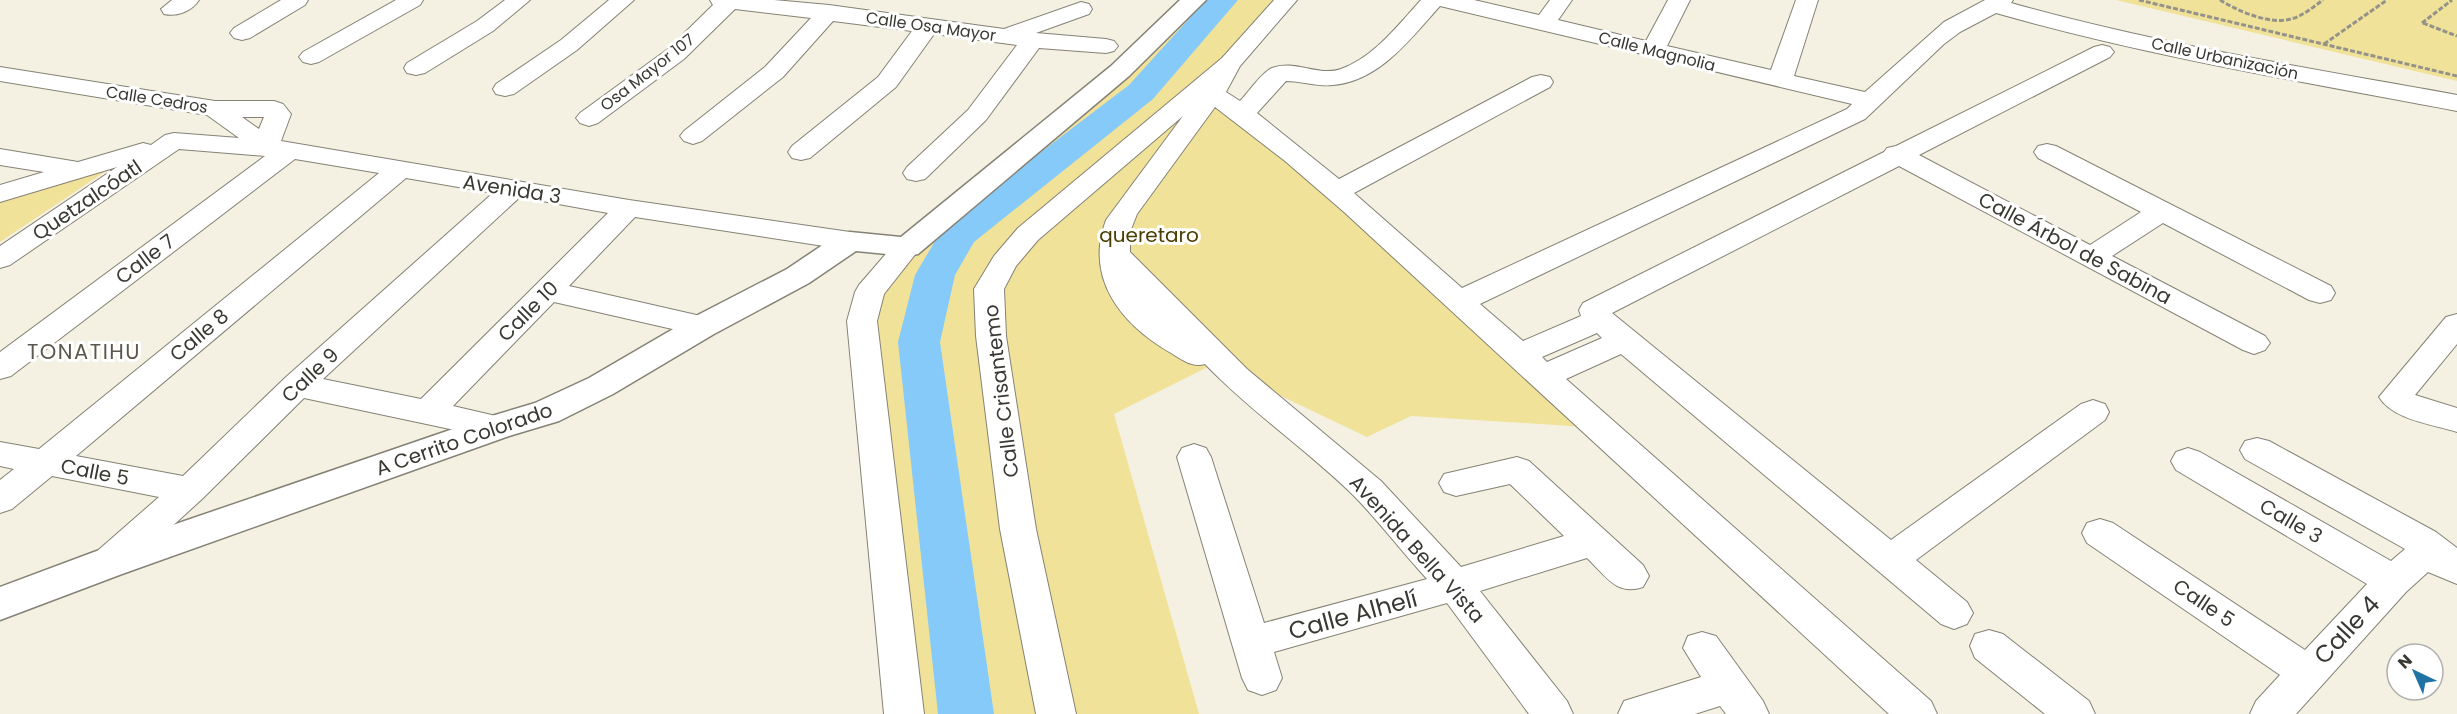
<svg xmlns="http://www.w3.org/2000/svg" width="2457" height="714" font-family="Poppins,sans-serif">
  <style>
    .green { fill: #f1e299 }
    .lines { fill: none; stroke-linecap: round; stroke-linejoin: round }
    .river { fill: #86caf9; fill-rule: evenodd }
    .minor-casing { stroke: #858275; stroke-width: 2 }
    .major-casing { stroke: #858275; stroke-width: 3 }
    .path { stroke: #959389; stroke-width: 3; stroke-dasharray: 5 2; stroke-linecap: butt }
    .minor { fill: #fff; fill-rule: evenodd }
    .major { fill: #fff; fill-rule: evenodd }
    .labels { text-anchor: middle; stroke-width: 6; stroke-linejoin: round; paint-order: stroke }
    .far-street-label { font-size: 16px; fill: #393832; stroke: #fff }
    .street-label { font-size: 20px; fill: #393832; stroke: #fff }
    .park-label { font-size: 20px; fill: #4b4002; stroke: #fff }
    .neighbourhood-label { font-size: 21px; letter-spacing: 1.5px; fill: #5b584b; stroke: #fff }
    .near-street-label { font-size: 24px; fill: #393832; stroke: #fff }
  </style>
  <rect width="100%" height="100%" fill="#f4f1e2"/>
  <g class="green">
    <polygon points="1194,0 1289,0 1213,93 1602,428 1411,416 1367,437 1214,364 1114,414 1199,714 904,714 870,292"/>
    <polygon points="2116,0 2457,0 2457,81"/>
    <polygon points="121,161 0,242 0,201"/>
  </g>
  <g class="lines">
    <polygon class="river" points="1206,0 1238,0 1153,99 974,242 955,275 940,342 994,714 938,714 898,342 915,275 944,226 1129,85"/>
    <defs>
      <g id="minor">
        <path d="M172,0H199C192,11 177,17 164,14L161,9Z"/>
        <polygon points="281,0 308,0 305,5 250,38 242,40 234,38 230,33 234,28"/>
        <polygon points="396,0 423,0 420,5 319,62 311,64 303,62 299,57 303,52"/>
        <polygon points="505,0 530,0 493,31 425,73 416,75 407,73 404,68 407,63 477,21"/>
        <polygon points="609,0 634,0 577,50 514,94 505,96 496,94 493,89 496,84 561,40"/>
        <polygon points="710,0 774,0 829,5 1004,29 1081,2 1089,4 1092,9 1089,14 1036,33 1106,39 1114,41 1118,46 1114,51 1106,53 1039,48 986,120 925,179 916,181 907,179 903,173 907,167 968,110 1017,45 934,34 896,87 810,158 801,160 792,158 788,152 792,146 878,77 912,31 833,21 783,77 702,141 693,144 684,141 680,136 684,131 765,67 811,18 735,9 684,59 598,123 589,126 580,123 576,118 580,113 668,49 713,5"/>
        <path d="M1274,0H1297L1240,66L1226,92L1240,101C1249,92 1261,73 1272,68C1294,59 1319,77 1341,69C1374,57 1398,25 1421,0H1474L1539,15L1550,0H1572L1558,20L1646,41L1668,0H1690L1667,46L1771,70L1796,0H1818L1794,76L1865,92L1944,22L1985,0H2013L2011,3C2157,44 2308,68 2457,95V111C2303,82 2147,56 1996,13L1960,32L1944,44L1865,119L1480,304L1523,341L1581,316L1579,310L1583,303L1884,152L1887,148L1896,146L2094,47L2102,45L2110,47L2114,52L2110,57L1919,155L2090,245L2141,212L2038,158L2034,152L2038,146L2047,144L2056,146L2331,286L2335,293L2331,300L2320,303L2309,300L2163,223L2112,256L2265,336L2270,343L2265,350L2254,354L2243,350L1899,166L1612,313L1891,540L2081,404L2093,400L2105,404L2109,412L2105,420L1916,560L1967,602L1973,613L1967,624L1954,629L1941,624L1621,354L1566,379L1931,701L1937,714H1889L1344,212L1285,161L1215,107L1137,214L1130,232V252L1247,369L1381,481L1461,567L1564,536L1510,484L1456,496L1444,492L1439,483L1444,474L1517,457L1529,461L1643,565L1649,576L1643,587C1616,596 1606,576 1587,558L1480,591L1567,701L1573,714H1529L1447,603L1274,652L1282,678L1276,690L1262,695L1248,690L1242,678L1177,457L1182,448L1194,444L1206,448L1211,457L1264,623L1427,579C1403,553 1381,524 1357,499C1309,451 1252,413 1205,364C1192,368 1181,359 1171,353C1122,325 1084,279 1106,220L1183,116L1038,240L1016,266L1004,289L1006,336L1036,529L1076,714H1036L1000,529L976,336L974,289L994,256L1018,228L1222,58ZM1440,6L1852,104L1847,109L1462,288L1354,193L1550,87L1553,82L1550,77L1541,75L1532,77L1339,179L1257,113L1286,81C1302,81 1318,87 1333,85C1380,81 1411,38 1440,6ZM1597,333L1602,338L1547,362L1542,357Z"/>
        <path d="M0,67L215,101H274L283,104L291,114L281,141L629,200L850,232L860,235L864,241L860,247L850,250L635,217L569,286L714,319L718,326L714,333L703,336L554,302L453,406L509,419L514,427L509,435L497,439L304,398L202,499L121,573L108,578L95,573L90,563L95,553L159,497L52,476L12,509L0,513V480L14,469L0,466V442L39,449L379,173L295,159L11,376L0,379V352L265,156L179,149L10,265L0,268V246L117,167L0,202V185L44,172L0,165V149L78,162L143,143L151,145L165,135L174,133L239,138L207,115L0,81ZM242,117H264L259,129ZM406,178L493,193L286,377L183,476L76,456ZM520,197L608,213L421,399L323,379Z"/>
        <polygon points="907,238 917,241 921,247 884,294 877,321 924,714 884,714 847,321 855,292 859,285 897,241"/>
        <path d="M2457,314V344L2415,395L2457,408V432C2432,424 2393,420 2379,397L2446,317Z"/>
        <polygon points="2257,438 2269,441 2436,532 2457,548 2457,584 2428,572 2406,592 2296,714 2250,714 2256,701 2280,675 2087,543 2082,533 2087,523 2100,519 2113,523 2305,650 2367,584 2176,470 2171,461 2176,452 2188,448 2200,452 2391,561 2405,549 2245,459 2240,450 2245,441"/>
        <polygon points="1989,630 2003,634 2089,701 2095,714 2045,714 1975,658 1970,646 1975,634"/>
        <polygon points="1702,632 1716,636 1763,701 1769,714 1726,714 1720,706 1695,714 1618,714 1624,701 1701,677 1683,648 1688,636"/>
      </g>
      <polygon id="major" points="1180,0 1206,0 1129,76 918,254 907,256 856,251 809,283 714,334 613,394 559,421 509,436 122,574 0,620 0,587 94,552 485,418 535,403 589,378 692,318 787,269 839,234 850,232 901,237 1111,66"/>
    </defs>
    <use href="#minor" class="minor-casing"/>
    <use href="#major" class="major-casing"/>
    <g class="path">
      <polyline points="2139,0 2457,76"/>
      <path d="M2220,0C2238,11 2269,25 2291,19C2303,16 2313,7 2323,0"/>
      <polyline points="2422,23 2452,0"/>
      <polyline points="2423,23 2457,36"/>
      <polyline points="2324,44 2387,0"/>
    </g>
    <use href="#minor" class="minor"/>
    <use href="#major" class="major"/>
  </g>
  <g class="labels">
    <g class="far-street-label">
      <text transform="translate(931 26) rotate(8)" y="6">Calle Osa Mayor</text>
      <text transform="translate(1657 51) rotate(14)" y="6">Calle Magnolia</text>
      <text transform="translate(2225 58) rotate(12)" y="6">Calle Urbanización</text>
      <text transform="translate(647 72) rotate(-38)" y="6">Osa Mayor 107</text>
      <text transform="translate(157 99) rotate(9)" y="6">Calle Cedros</text>
    </g>
    <g class="street-label">
      <text transform="translate(512 189) rotate(9)" y="7">Avenida 3</text>
      <text transform="translate(87 200) rotate(-34)" y="7">Quetzalcóatl</text>
      <text transform="translate(2075 248) rotate(28)" y="7">Calle Árbol de Sabina</text>
      <text transform="translate(145 259) rotate(-37)" y="7">Calle 7</text>
      <text transform="translate(528 311) rotate(-45)" y="7">Calle 10</text>
      <text transform="translate(199 335) rotate(-40)" y="7">Calle 8</text>
      <text transform="translate(310 375) rotate(-43)" y="7">Calle 9</text>
      <text transform="translate(1001 391) rotate(-97)" y="7">Calle Crisantemo</text>
      <text transform="translate(464 439) rotate(-19)" y="7">A Cerrito Colorado</text>
      <text transform="translate(95 472) rotate(11)" y="7">Calle 5</text>
      <text transform="translate(2291 521) rotate(30)" y="7">Calle 3</text>
      <text transform="translate(1417 549) rotate(48)" y="7">Avenida Bella Vista</text>
      <text transform="translate(2204 603) rotate(34)" y="7">Calle 5</text>
    </g>
    <g class="park-label">
      <text x="1149" y="242">queretaro</text>
    </g>
    <g class="neighbourhood-label">
      <text x="84" y="359">TONATIHU</text>
    </g>
    <g class="near-street-label">
      <text transform="translate(1353 615) rotate(-15)" y="8">Calle Alhelí</text>
      <text transform="translate(2347 630) rotate(-47)" y="8">Calle 4</text>
    </g>
  </g>
  <g transform="translate(2415 672) rotate(316)"><circle r="28" fill="#ffffff" stroke="#b0afad" stroke-width="1.5"/>
  <path d="M0-4.5L10 22L0 15L-10 22Z" fill="#1f73a4"/>
  <text y="-9" font-size="16" font-weight="bold" text-anchor="middle" fill="#393832">N</text>
  </g>
</svg>
